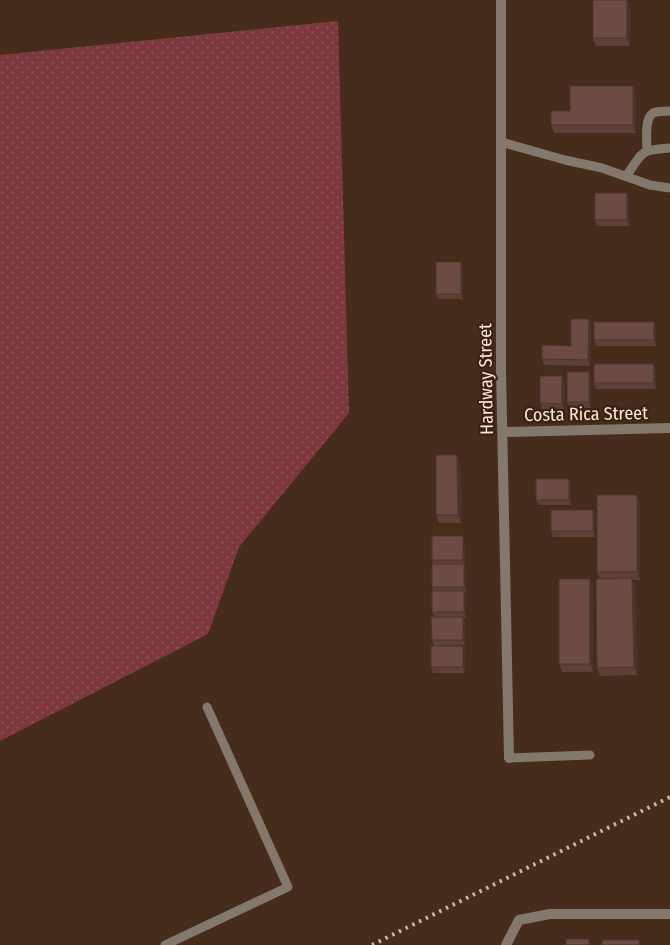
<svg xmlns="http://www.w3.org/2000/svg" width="670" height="945" font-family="'Fira Sans Condensed',sans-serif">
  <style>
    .grass { fill: url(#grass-dots) }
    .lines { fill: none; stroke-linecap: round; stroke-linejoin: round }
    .lane { stroke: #82796c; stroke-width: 9 }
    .street { stroke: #82796c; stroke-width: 10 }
    .rail { stroke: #cbb7aa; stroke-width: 4; stroke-dasharray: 2.5 5; stroke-linecap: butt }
    .wall { fill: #5e4039 }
    .shaded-wall { fill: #4c342e }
    .building { fill: #6d4b42; stroke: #4c342e }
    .labels { text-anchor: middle; stroke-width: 4.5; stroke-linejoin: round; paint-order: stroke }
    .street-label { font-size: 18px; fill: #fae8dd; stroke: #3b2210 }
  </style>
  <defs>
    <pattern id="grass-dots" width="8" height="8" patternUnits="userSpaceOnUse" patternTransform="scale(1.25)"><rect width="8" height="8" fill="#7d383e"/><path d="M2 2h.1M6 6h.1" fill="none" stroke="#905559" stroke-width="1.8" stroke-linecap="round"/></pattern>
  </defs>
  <rect width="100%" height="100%" fill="#462c1a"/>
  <polygon class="grass" points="338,21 349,413 239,547 208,634 0,741 0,55"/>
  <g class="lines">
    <g class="lane">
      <polyline points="501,142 565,160 602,168 650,185 670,188"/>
      <path d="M647,150C647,140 644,119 653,113C658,111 665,111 670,111"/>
      <path d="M626,176C644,152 638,150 670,148"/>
      <polyline points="509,758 590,755"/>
      <polyline points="165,945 288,887 207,707"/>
    </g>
    <g class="street">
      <polyline points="501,0 501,370 509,758"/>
      <polyline points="503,432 670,428"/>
      <polyline points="506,945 519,920 550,914 670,914"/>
    </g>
    <polyline class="rail" points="372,945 670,797"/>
  </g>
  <g class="wall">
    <polygon points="630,4 630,46 596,46 593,38"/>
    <polygon points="633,86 636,94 636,133 554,133 551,125 570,111"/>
    <polygon points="629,198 629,226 597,226 595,220"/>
    <polygon points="463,268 463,299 438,299 436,294"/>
    <polygon points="589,319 591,325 590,366 544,365 542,359 571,346"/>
    <polygon points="656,328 656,346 596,346 594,340"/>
    <polygon points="656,370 656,389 596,389 594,383"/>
    <polygon points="562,376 565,382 564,409 542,409 540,403"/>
    <polygon points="591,377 591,408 570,408 567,402"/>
    <polygon points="460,463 461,523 439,523 436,515"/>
    <polygon points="571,485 571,505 538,505 536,500"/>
    <polygon points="640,503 640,580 633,580 635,586 637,675 600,676 597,668 600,579 597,572"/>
    <polygon points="593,510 595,516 595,537 553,537 551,531"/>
    <polygon points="465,542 465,565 464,565 466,569 466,592 464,592 466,596 466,618 463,618 465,622 465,645 434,646 432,640 434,617 432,612 433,591 432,587 433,564 432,560"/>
    <polygon points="593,587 593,672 562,672 559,664"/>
    <polygon points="465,651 465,673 433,673 431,667"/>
  </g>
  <g class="shaded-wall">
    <polygon points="627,0 628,0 630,4 630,46 627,38"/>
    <polygon points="633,86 636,94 636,133 633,125"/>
    <polygon points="627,193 629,198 629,226 627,220"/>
    <polygon points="461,262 463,268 463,299 461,294"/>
    <polygon points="589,319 591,325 590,366 588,360"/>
    <polygon points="654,322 656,328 656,346 654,340"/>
    <polygon points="654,364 656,370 656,389 654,383"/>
    <polygon points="589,372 591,377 591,408 589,402"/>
    <polygon points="562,376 565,382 564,409 562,404"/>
    <polygon points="457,455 460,463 461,523 458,515"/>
    <polygon points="569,479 571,485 571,505 569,500"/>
    <polygon points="637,495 640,503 640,580 637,572"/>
    <polygon points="593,510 595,516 595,537 593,531"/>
    <polygon points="463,536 465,542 465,565 463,560"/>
    <polygon points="464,564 466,569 466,592 464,587"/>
    <polygon points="632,578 635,586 637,675 634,667"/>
    <polygon points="590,579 593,587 593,672 590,664"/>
    <polygon points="464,591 466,596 466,618 464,612"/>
    <polygon points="463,617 465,622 465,645 463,640"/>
    <polygon points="463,646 465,651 465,673 463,667"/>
  </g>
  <g class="building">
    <rect x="593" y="0" width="34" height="38"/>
    <polygon points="570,86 633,86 633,125 551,125 551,111 570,111"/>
    <rect x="595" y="193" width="32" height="27"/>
    <rect x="436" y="262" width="25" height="32"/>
    <polygon points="571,319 589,319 588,360 542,359 542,345 571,346"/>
    <rect x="594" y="322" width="60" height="18"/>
    <rect x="594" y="364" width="60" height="19"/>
    <rect x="567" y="372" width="22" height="30"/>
    <polygon points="540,376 562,376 562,404 540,403"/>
    <polygon points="436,455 457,455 458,515 436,515"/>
    <rect x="536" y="479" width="33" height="21"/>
    <rect x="597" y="495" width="40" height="77"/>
    <rect x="551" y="510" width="42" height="21"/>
    <rect x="432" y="536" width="31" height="24"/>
    <rect x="432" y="564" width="32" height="23"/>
    <polygon points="632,578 634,667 597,668 596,579"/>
    <rect x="559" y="579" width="31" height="85"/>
    <rect x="432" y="591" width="32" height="21"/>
    <polygon points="431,617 463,617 463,640 432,640"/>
    <rect x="431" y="646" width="32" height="21"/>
    <rect x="566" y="939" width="23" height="6"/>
    <rect x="602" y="940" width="37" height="5"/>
  </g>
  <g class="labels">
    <g class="street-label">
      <text transform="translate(486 379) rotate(-91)" y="6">Hardway Street</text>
      <text transform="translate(586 414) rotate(-1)" y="6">Costa Rica Street</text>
    </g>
  </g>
</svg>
